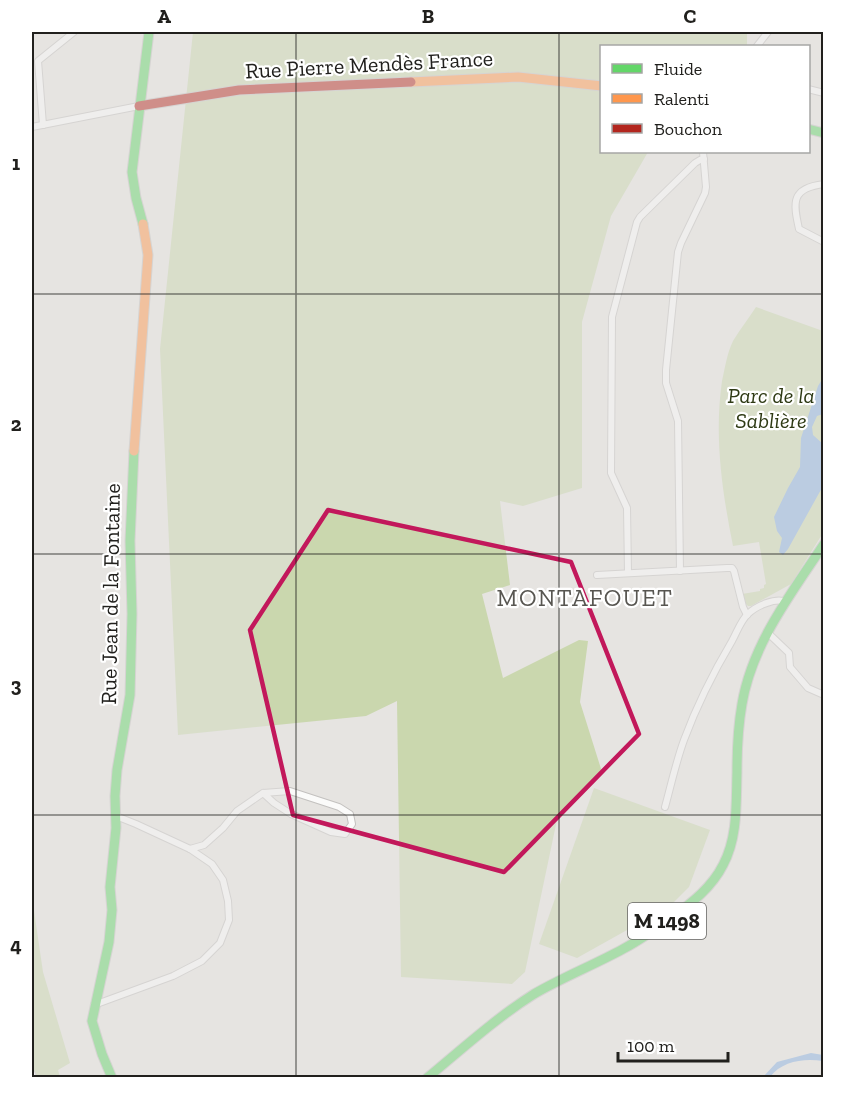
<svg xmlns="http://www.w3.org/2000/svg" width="855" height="1109" font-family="'Zilla Slab',serif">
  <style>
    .green { fill: #cad7ae }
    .water { fill: #87afe0 }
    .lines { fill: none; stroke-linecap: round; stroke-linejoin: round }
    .street-casing { stroke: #c3c1bf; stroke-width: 8 }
    .fast-casing { stroke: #c3c1bf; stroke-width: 11 }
    .slow-casing { stroke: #c3c1bf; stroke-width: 11 }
    .jam-casing { stroke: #c3c1bf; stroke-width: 11 }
    .street { stroke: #fbfbfa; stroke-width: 6 }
    .fast { stroke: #63d668; stroke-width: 9 }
    .slow { stroke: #ff974d; stroke-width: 9 }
    .jam { stroke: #b3261e; stroke-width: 9 }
    .marked { fill: none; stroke: #c2185b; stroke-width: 4.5; stroke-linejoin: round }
    .grid { fill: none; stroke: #21201d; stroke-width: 1.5; stroke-opacity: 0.55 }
    .labels { text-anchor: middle; stroke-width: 4.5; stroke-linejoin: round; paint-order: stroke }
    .shield { fill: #fff; stroke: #646361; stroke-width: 1.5 }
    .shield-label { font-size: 21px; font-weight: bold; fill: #21201d }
    .street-label { font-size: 22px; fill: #21201d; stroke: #fff }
    .park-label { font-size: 22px; font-style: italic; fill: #2e3a14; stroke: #fff }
    .neighbourhood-label { font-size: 24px; letter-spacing: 1.5px; fill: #585651; stroke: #fff }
    .neatline { fill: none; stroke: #21201d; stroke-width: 2 }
    .grid-label { font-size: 20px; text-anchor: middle; font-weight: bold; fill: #21201d }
  </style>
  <rect width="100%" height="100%" fill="#e6e4e1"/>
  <g class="green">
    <polygon points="193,32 747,32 747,46 602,46 602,152 648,152 611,216 582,322 582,488 523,506 500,501 510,585 482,594 503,678 579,640 588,641 580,702 602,772 558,815 525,972 512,984 401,977 397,701 366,716 178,735 160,349"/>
    <path d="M756,307L823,331V533L791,584L751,606H748L745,603L742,594L760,591V589L764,588V585L766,584L759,542L733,546C722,491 714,437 722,381C725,368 727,353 733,341C740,329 749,318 756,307Z"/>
    <polygon points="594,788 710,830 689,887 670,906 577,958 539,944"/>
    <polygon points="32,897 43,972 70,1063 58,1070 60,1077 32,1077"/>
  </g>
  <g class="water">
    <polygon points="823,378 823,414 817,416 812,427 813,435 823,444 823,486 788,549 783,555 779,552 782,538 777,531 774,517 788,488 800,467 801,438 818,386"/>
    <path d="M811,1053L823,1055V1061C804,1058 782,1061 770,1077H763L777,1062Z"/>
  </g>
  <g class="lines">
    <defs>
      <g id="street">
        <polyline points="757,46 768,32"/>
        <polyline points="808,89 824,93"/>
        <polyline points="43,125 38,61 74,32"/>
        <polyline points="32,127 139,106"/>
        <path d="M824,184C791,188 793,202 799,229L824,242"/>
        <polyline points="680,571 678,421 666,383 666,370 678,252 681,243 705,193 706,187 703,152"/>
        <polyline points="628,573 627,508 611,473 612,317 637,222 640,217 695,163 700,160 704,159"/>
        <polyline points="597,575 727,568 732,568 734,571 743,607 747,615"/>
        <polyline points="768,633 789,653 790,667 808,688 824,695"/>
        <path d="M665,807C671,785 676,762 684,740C697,705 713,673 732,641C737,632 741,620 748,614C756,606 776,597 786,602"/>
        <polyline points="190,849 204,845 223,828 237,811 263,793 290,791 339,807 350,814 352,824 345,834 331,832 291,814 274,803 263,793"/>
        <polyline points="94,1005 173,976 202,961 220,943 229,920 228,901 223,880 212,864 190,849 136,824 116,816"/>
        <polyline points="32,1074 33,1078"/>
      </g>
      <g id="fast">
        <polyline points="808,129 824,133"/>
        <polyline points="143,224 136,198 132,172 149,32"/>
        <polyline points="112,1078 102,1054 92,1021 109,942 112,910 110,887 116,828 115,796 117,770 130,695 132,614 130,541 134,451"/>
        <path d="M427,1078C462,1049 496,1018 534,994C563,977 594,965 623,949C640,940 657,928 672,917C692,903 712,887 723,865C738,837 736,804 737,772C737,750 738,727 742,704C752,644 791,594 824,544"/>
      </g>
      <g id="slow">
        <polyline points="411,82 518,77 602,86"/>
        <polyline points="134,451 148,255 143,224"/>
      </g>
      <polyline id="jam" points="139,106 239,90 411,82"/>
    </defs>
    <use href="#street" class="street-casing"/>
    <use href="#fast" class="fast-casing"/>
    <use href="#slow" class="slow-casing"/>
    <use href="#jam" class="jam-casing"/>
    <use href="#street" class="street"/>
    <use href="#fast" class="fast"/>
    <use href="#slow" class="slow"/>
    <use href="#jam" class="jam"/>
  </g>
  <path d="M0 0H855V1109H0ZM328,510L571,562L639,734L504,872L293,815L250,630Z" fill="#e6e4e1" fill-opacity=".55" fill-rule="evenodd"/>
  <path class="marked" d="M328,510L571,562L639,734L504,872L293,815L250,630Z"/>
  <path class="grid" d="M296,32V1078M559,32V1078M32,294H824M32,554H824M32,815H824"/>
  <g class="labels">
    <rect class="shield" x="628" y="903" width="78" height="36" rx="4.5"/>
    <g class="shield-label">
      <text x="667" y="928">M 1498</text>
    </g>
    <g class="street-label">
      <text transform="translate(369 64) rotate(-3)" y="8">Rue Pierre Mendès France</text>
      <text transform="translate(110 594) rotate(-89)" y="8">Rue Jean de la Fontaine</text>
    </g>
    <g class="park-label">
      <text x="771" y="403">Parc de la<tspan x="771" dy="25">Sablière</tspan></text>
    </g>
    <g class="neighbourhood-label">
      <text x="585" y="606">MONTAFOUET</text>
    </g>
  </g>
  <rect width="855" height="1109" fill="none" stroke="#ffffff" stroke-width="66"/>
  <rect x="600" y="45" width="210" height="108" fill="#ffffff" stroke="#a6a6a5" stroke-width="1.5"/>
  <rect x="612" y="64" width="30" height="9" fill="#63d668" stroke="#a6a6a5" stroke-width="1.5"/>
  <text x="654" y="75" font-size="18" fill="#21201d">Fluide</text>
  <rect x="612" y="94" width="30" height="9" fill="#ff974d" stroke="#a6a6a5" stroke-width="1.5"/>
  <text x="654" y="105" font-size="18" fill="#21201d">Ralenti</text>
  <rect x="612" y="124" width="30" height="9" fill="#b3261e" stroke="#a6a6a5" stroke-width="1.5"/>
  <text x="654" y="135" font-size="18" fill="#21201d">Bouchon</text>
  <path d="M618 1052v9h110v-9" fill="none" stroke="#21201d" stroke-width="3"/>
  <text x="627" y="1052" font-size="18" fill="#21201d" stroke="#ffffff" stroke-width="4.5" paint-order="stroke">100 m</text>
  <rect x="33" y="33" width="789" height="1043" class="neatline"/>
  <g class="grid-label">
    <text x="164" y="23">A</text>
    <text x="428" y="23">B</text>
    <text x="690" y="23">C</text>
    <text x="16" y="170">1</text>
    <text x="16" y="431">2</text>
    <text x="16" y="692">3</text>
    <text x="16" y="952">4</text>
  </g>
</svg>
